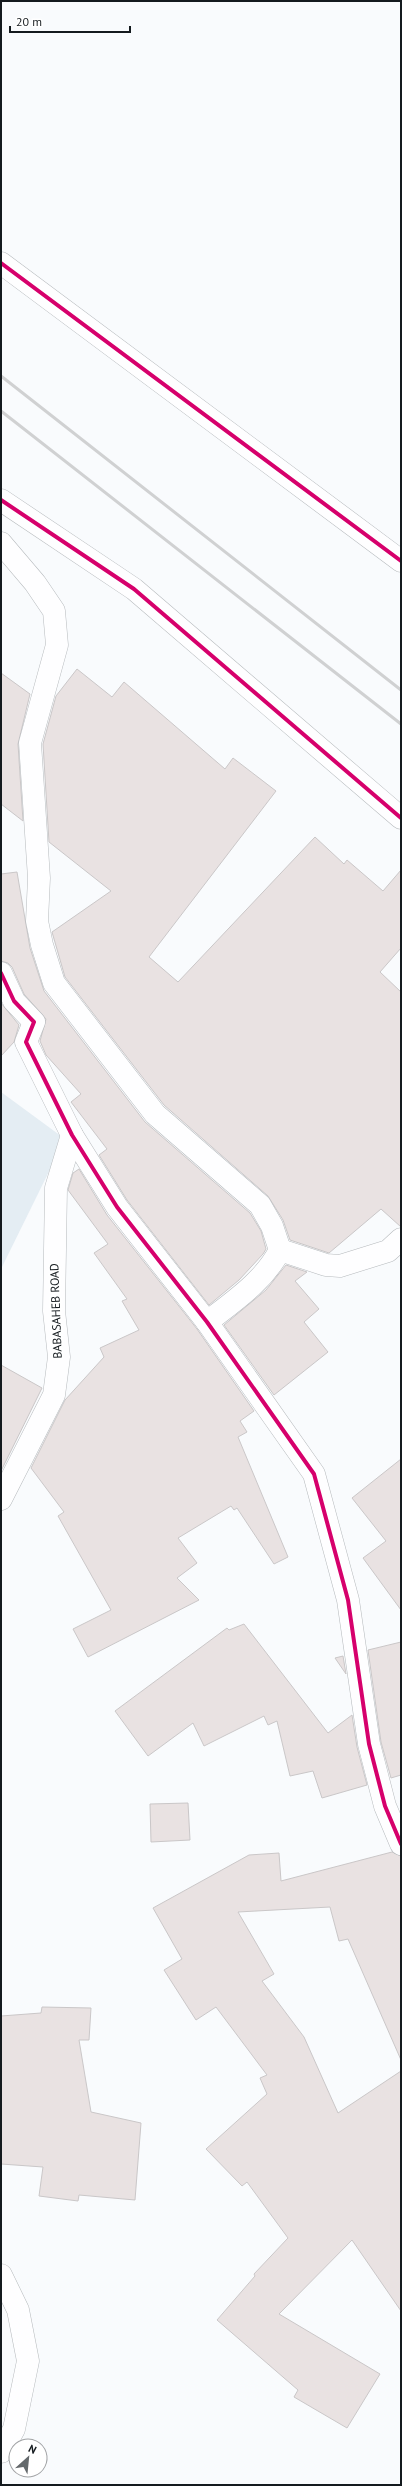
<svg xmlns="http://www.w3.org/2000/svg" width="402" height="2486" font-family="'PT Sans',sans-serif">
  <style>
    .built { fill: #e4edf3 }
    .building { fill: #e9e2e2; stroke: #cac7c8 }
    .lines { fill: none; stroke-linecap: round; stroke-linejoin: round }
    .minor-casing { stroke: #b6babd; stroke-width: 23 }
    .minor { stroke: #fefeff; stroke-width: 22 }
    .rail { stroke: #d0d1d2; stroke-width: 3 }
    .cycleway-casing { stroke: #fff; stroke-width: 6 }
    .cycleway { stroke: #d6006c; stroke-width: 4 }
    .labels { text-anchor: middle; stroke-width: 4; stroke-linejoin: round; paint-order: stroke }
    .street-label { font-size: 12px; fill: #141a1e; stroke: #fff }
  </style>
  <rect width="100%" height="100%" fill="#f9fbfd"/>
  <polygon class="built" points="1,1092 65,1139 1,1269"/>
  <g class="building">
    <polygon points="77,669 112,697 124,682 225,769 233,758 276,791 149,957 178,982 315,837 344,864 347,860 383,891 401,870 401,948 380,972 401,992 401,1227 381,1209 329,1253 290,1240 283,1220 268,1196 164,1105 65,977 52,932 111,891 49,842 43,744 56,696"/>
    <polygon points="1,673 30,694 18,744 23,821 1,804"/>
    <polygon points="17,872 30,948 44,991 145,1122 250,1213 261,1231 266,1249 263,1254 239,1280 209,1305 127,1200 99,1155 107,1149 71,1102 81,1094 46,1055 40,1041 46,1019 24,994 12,967 8,963 1,961 1,874"/>
    <polygon points="1,1003 19,1025 14,1042 1,1056"/>
    <polygon points="79,1169 107,1215 197,1329 254,1411 240,1421 247,1432 238,1437 288,1557 274,1564 237,1508 234,1510 231,1506 178,1538 197,1563 177,1578 199,1600 88,1657 73,1629 111,1610 58,1516 64,1512 31,1468 65,1400 104,1357 100,1348 139,1330 122,1301 127,1299 94,1253 108,1244 68,1190 73,1173"/>
    <polygon points="286,1265 307,1272 295,1281 319,1309 304,1322 328,1352 274,1395 224,1325 266,1290"/>
    <polygon points="1,1365 42,1388 1,1471"/>
    <polygon points="401,1459 401,1610 363,1558 386,1541 352,1498"/>
    <polygon points="244,1624 328,1733 352,1715 357,1747 367,1785 322,1798 313,1771 290,1776 277,1721 268,1725 264,1716 204,1746 193,1723 148,1756 115,1711 227,1628 229,1630"/>
    <polygon points="401,1642 401,1775 391,1778 381,1742 368,1650"/>
    <polygon points="343,1656 346,1674 335,1658"/>
    <polygon points="188,1803 190,1840 151,1842 150,1804"/>
    <polygon points="392,1852 401,1856 401,2060 348,1939 339,1941 330,1907 238,1912 274,1974 262,1981 304,2037 338,2113 401,2071 401,2311 352,2240 279,2314 380,2374 347,2428 294,2397 298,2390 217,2320 255,2276 254,2274 288,2238 247,2182 242,2186 206,2149 267,2094 260,2078 267,2075 216,2007 196,2020 164,1970 182,1959 153,1908 249,1855 279,1853 281,1881"/>
    <polygon points="42,2007 91,2008 89,2040 79,2040 91,2112 141,2123 135,2200 79,2195 78,2201 39,2196 43,2167 1,2164 1,2016 41,2013"/>
  </g>
  <g class="lines">
    <defs>
      <g id="minor">
        <polyline points="1,263 401,561"/>
        <polyline points="1,500 134,589 401,818"/>
        <path d="M1,543L35,583L54,611L57,645L30,743L39,878L37,921L42,945L54,983L155,1114L260,1205L272,1226L280,1250C264,1281 234,1301 207,1322"/>
        <polyline points="1,973 14,1001 34,1022 26,1042 72,1135 117,1207 207,1322 314,1474 348,1600 369,1744 385,1806 401,1844"/>
        <polyline points="280,1250 326,1265 340,1266 388,1251 401,1239"/>
        <polyline points="1,1499 54,1395 59,1357 54,1311 56,1188 72,1135"/>
        <polyline points="1,2275 18,2310 28,2361 14,2429 1,2452"/>
      </g>
    </defs>
    <use href="#minor" class="minor-casing"/>
    <use href="#minor" class="minor"/>
    <g class="rail">
      <polyline points="1,376 401,690"/>
      <polyline points="1,411 401,724"/>
    </g>
    <defs>
      <g id="cycleway">
        <polyline points="1,263 401,561"/>
        <polyline points="1,500 134,589 401,818"/>
        <polyline points="1,973 14,1001 34,1022 26,1042 72,1135 117,1207 207,1322 314,1474 348,1600 369,1744 385,1806 401,1844"/>
      </g>
    </defs>
    <use href="#cycleway" class="cycleway-casing"/>
    <use href="#cycleway" class="cycleway"/>
  </g>
  <g class="labels">
    <g class="street-label">
      <text transform="translate(56 1311) rotate(-92)" y="4">BABASAHEB ROAD</text>
    </g>
  </g>
  <rect width="402" height="2486" fill="none" stroke="#141a1e" stroke-width="4"/>
  <g transform="translate(28 2458) rotate(27)"><circle r="19" fill="#ffffff" stroke="#a1a3a5"/>
  <path d="M0-3L7 15L0 10L-7 15Z" fill="#64696c"/>
  <text y="-6" font-size="11" font-weight="bold" text-anchor="middle" fill="#141a1e">N</text>
  </g>
  <path d="M10 26v6h120v-6" fill="none" stroke="#141a1e" stroke-width="2"/>
  <text x="16" y="26" font-size="12" fill="#141a1e" stroke="#ffffff" stroke-width="3" paint-order="stroke">20 m</text>
</svg>
